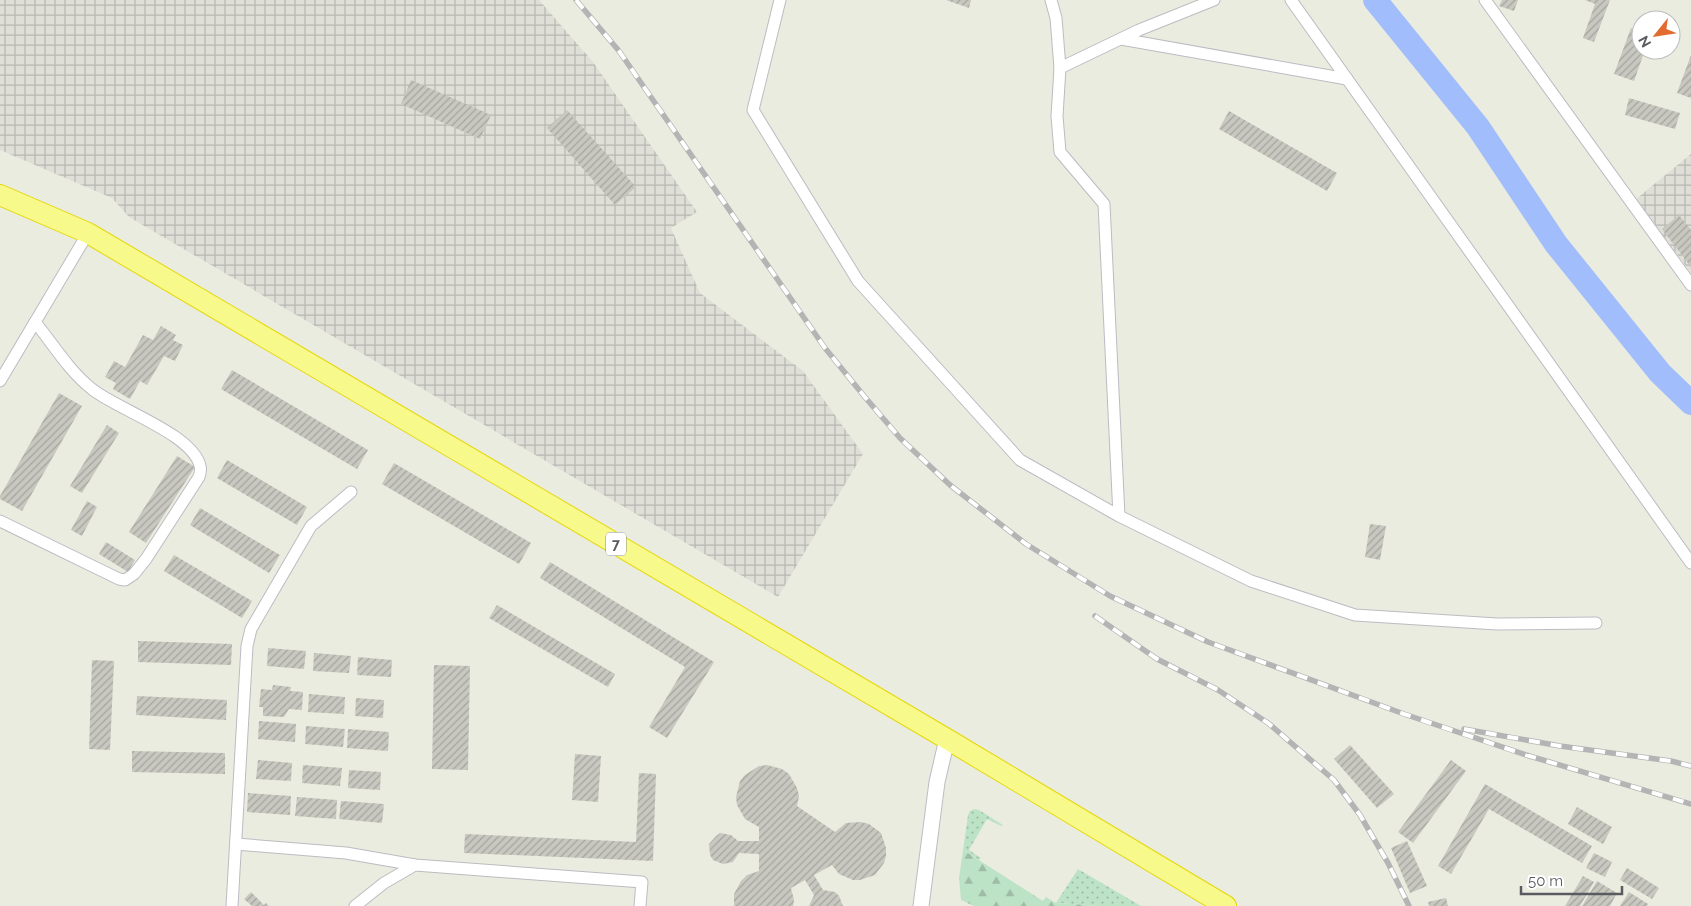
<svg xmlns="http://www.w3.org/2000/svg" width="1691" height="906" font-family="Raleway,sans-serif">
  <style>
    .industrial { fill: url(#industrial-grid) }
    .grass { fill: url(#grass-dots) }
    .forest { fill: url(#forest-firs) }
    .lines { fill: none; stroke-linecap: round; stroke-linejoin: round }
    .river { stroke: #a1bdfc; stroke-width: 24 }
    .building { fill: url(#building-hatch) }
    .street-casing { stroke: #bbbcc2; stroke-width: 13 }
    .secondary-casing { stroke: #bbbcc4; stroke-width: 17 }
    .highway-casing { stroke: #e4d708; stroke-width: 22 }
    .street { stroke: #fff; stroke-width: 11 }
    .secondary { stroke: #fff; stroke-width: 15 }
    .highway { stroke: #f8f98b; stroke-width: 20 }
    .rail-casing { stroke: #b4b4b5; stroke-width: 5.5 }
    .rail { stroke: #fff; stroke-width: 4; stroke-dasharray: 11; stroke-linecap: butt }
    .labels { text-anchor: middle; stroke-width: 5; stroke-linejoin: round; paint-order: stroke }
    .shield { fill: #fff; stroke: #8b8c90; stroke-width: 1 }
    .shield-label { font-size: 14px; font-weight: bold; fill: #595b61 }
  </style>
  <defs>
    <pattern id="industrial-grid" width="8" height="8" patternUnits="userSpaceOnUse" patternTransform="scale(1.25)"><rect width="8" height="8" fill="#dfdfd8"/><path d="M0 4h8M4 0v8" fill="none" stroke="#b8b8b3"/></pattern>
    <pattern id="grass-dots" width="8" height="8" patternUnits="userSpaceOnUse" patternTransform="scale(1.25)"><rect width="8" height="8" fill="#bde3c7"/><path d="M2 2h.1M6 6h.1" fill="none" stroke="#9dbba5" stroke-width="1.8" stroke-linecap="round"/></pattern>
    <pattern id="forest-firs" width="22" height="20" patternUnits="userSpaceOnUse" patternTransform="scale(1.25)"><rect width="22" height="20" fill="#bde3c7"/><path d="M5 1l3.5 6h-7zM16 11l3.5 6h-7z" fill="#9dbba5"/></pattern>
    <pattern id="building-hatch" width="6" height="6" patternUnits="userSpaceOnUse" patternTransform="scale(1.25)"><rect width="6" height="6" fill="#c8c8c0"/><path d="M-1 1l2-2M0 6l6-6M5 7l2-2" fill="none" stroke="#a5a59f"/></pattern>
  </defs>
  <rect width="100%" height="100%" fill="#ebece0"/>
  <g class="industrial">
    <polygon points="0,0 539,0 593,62 697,212 671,228 700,293 803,371 863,454 778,597 129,217 112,198 0,150"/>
    <polygon points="1691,154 1691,273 1636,199"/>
  </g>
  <g class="grass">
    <polygon points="974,809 979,810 1003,825 1001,826 987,819 969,850 981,858 979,860 963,850 968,815 970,811"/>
    <polygon points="1078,869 1141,906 1101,906 1056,903"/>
  </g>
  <polygon class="forest" points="963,850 1043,901 1046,897 1056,903 1101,906 974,906 961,900 959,878"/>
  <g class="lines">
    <polyline class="river" points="1375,0 1478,127 1556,244 1660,373 1691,403"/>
  </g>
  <g class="building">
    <polygon points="946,0 971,0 969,8"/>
    <polygon points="1502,0 1518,0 1514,11 1499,6"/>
    <polygon points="1585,0 1610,0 1594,42 1583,38 1595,4"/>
    <polygon points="1631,28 1641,31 1641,50 1645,50 1634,81 1614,74"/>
    <polygon points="1691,55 1691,98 1677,93"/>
    <polygon points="411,80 491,115 480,139 401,104"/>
    <polygon points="1629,98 1680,113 1675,129 1625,115"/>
    <polygon points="567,110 636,187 615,205 547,128"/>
    <polygon points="1229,111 1337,173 1327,191 1219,129"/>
    <polygon points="1679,215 1691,230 1691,267 1662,229"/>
    <polygon points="161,326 176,335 173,340 183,345 175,361 164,356 147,385 140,381 130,399 113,389 116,383 105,377 114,361 125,367 143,335 153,340"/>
    <polygon points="232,370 368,450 357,469 221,389"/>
    <polygon points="59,393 82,406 22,511 0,499 0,496"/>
    <polygon points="107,425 119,433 82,493 70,486"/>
    <polygon points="177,456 195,467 146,543 129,532"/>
    <polygon points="227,460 307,507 297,525 217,478"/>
    <polygon points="394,463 531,543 519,564 382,484"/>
    <polygon points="87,501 97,507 82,536 71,530"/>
    <polygon points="200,508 280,555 269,573 190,525"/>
    <polygon points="1370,524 1386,526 1380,560 1365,557"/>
    <polygon points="106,542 135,560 128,572 99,554"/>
    <polygon points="174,555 252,601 242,618 164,571"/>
    <polygon points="550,562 714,662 667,738 649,727 685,667 540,578"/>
    <polygon points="497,605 615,674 608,687 489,618"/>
    <polygon points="138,641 232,644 231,665 138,662"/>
    <polygon points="268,648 306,651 304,669 267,666"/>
    <polygon points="314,653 351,656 349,673 313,671"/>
    <polygon points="358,657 392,660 391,677 357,675"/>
    <polygon points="92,660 114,661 110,750 89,749"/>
    <polygon points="434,665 470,666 468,770 432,769"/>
    <polygon points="273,685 291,687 290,691 303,692 302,710 289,709 284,717 263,716 263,707 259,707 261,689 272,690"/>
    <polygon points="309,694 345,697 344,714 308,712"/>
    <polygon points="137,696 227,700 226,720 136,715"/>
    <polygon points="356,698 384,700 383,718 355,716"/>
    <polygon points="259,721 296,724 295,742 258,739"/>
    <polygon points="306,726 345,729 343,747 305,744"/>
    <polygon points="348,729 389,732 388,751 347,748"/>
    <polygon points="1350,745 1394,794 1377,808 1334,759"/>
    <polygon points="132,751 225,753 225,774 132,772"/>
    <polygon points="575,754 601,756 598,802 572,800"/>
    <polygon points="258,760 292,763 291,781 256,779"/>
    <polygon points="1451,760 1466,771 1413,843 1398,832"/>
    <polygon points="303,765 342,768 340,786 302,783"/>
    <polygon points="767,765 782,769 789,774 797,788 799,796 797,806 835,832 846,823 861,822 869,824 881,833 886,848 886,856 884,863 875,875 860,880 853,880 839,874 832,865 814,875 823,890 835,892 839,896 843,906 809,906 814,895 805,880 791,888 794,900 793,906 734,906 734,894 741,881 747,875 759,871 759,854 739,853 733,862 723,864 713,860 710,855 709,844 716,836 720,833 731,835 738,841 759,841 759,827 745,819 737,805 736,797 740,781 745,775 759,766"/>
    <polygon points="349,770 381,772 380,790 348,788"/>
    <polygon points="639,773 656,774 653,861 464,853 465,834 636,842"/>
    <polygon points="1485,784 1592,846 1582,863 1489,809 1451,874 1438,866"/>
    <polygon points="248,793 291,796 290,815 247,812"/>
    <polygon points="297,797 337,800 336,819 295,816"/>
    <polygon points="341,801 384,804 382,823 339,819"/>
    <polygon points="1577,807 1612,827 1603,844 1568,824"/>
    <polygon points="1407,841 1427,886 1410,893 1391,848"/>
    <polygon points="1594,853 1612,862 1605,877 1586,868"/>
    <polygon points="1627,868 1659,888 1652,899 1620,880"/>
    <polygon points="1583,876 1594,882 1580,906 1565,906"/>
    <polygon points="1597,881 1617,893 1610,906 1582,906"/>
    <polygon points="251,892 264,905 266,903 269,906 252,906 244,899"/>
    <polygon points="1629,892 1648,904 1647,906 1620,906"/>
    <polygon points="1446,898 1448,906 1429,906 1428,902"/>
  </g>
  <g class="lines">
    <defs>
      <g id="street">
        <polyline points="780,0 753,110 858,281 1020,460 1119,516 1251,581 1355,615 1497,624 1596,623"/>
        <polyline points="1051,0 1056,18 1060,68 1057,116 1060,152 1104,204 1119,516"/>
        <polyline points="1291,0 1691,563"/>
        <polyline points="1485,0 1691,285"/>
        <polyline points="1121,39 1347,79"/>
        <polyline points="1060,68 1139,30 1214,0"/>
        <polyline points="0,381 88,233"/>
        <path d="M0,521L119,579L125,580L134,574L146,559L199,477C200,474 201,469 200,466C193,434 116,409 92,389C69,371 53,344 35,322"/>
        <polyline points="236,844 346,853 415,865 642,882 640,906"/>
        <polyline points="232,906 247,646 251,629 311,526 351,492"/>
        <polyline points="355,906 384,883 415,865"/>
      </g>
      <polyline id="secondary" points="921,906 937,782 947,739"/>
      <polyline id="highway" points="0,195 88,233 947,739 1226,906"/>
    </defs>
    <use href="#street" class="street-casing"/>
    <use href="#secondary" class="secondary-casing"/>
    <use href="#highway" class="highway-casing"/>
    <use href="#street" class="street"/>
    <use href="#secondary" class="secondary"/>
    <use href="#highway" class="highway"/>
    <defs>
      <g id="rail">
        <polyline points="576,0 619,51 825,348 864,396 900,438 950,485 1026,544 1110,596 1208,642 1404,714 1526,755 1691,804"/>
        <polyline points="1095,616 1157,659 1218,690 1268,723 1334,780 1360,815 1388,863 1409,906"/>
        <polyline points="1464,729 1560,746 1671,761 1691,766"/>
      </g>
    </defs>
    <use href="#rail" class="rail-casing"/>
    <use href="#rail" class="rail"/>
  </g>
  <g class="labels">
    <rect class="shield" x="606" y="532.5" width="20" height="23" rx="4"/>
    <g class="shield-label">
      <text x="616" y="549">7</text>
    </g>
  </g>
  <g transform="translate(1656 35) rotate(240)"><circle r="24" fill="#ffffff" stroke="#bdbdc0"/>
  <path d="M0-4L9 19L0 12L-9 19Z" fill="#e26b30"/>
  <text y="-8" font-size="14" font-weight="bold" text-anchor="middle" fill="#595b61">N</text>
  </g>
  <path d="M1521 886v8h101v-8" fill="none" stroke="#595b61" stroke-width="2.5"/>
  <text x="1528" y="886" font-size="15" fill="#595b61" stroke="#ffffff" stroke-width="4" paint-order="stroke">50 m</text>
</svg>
